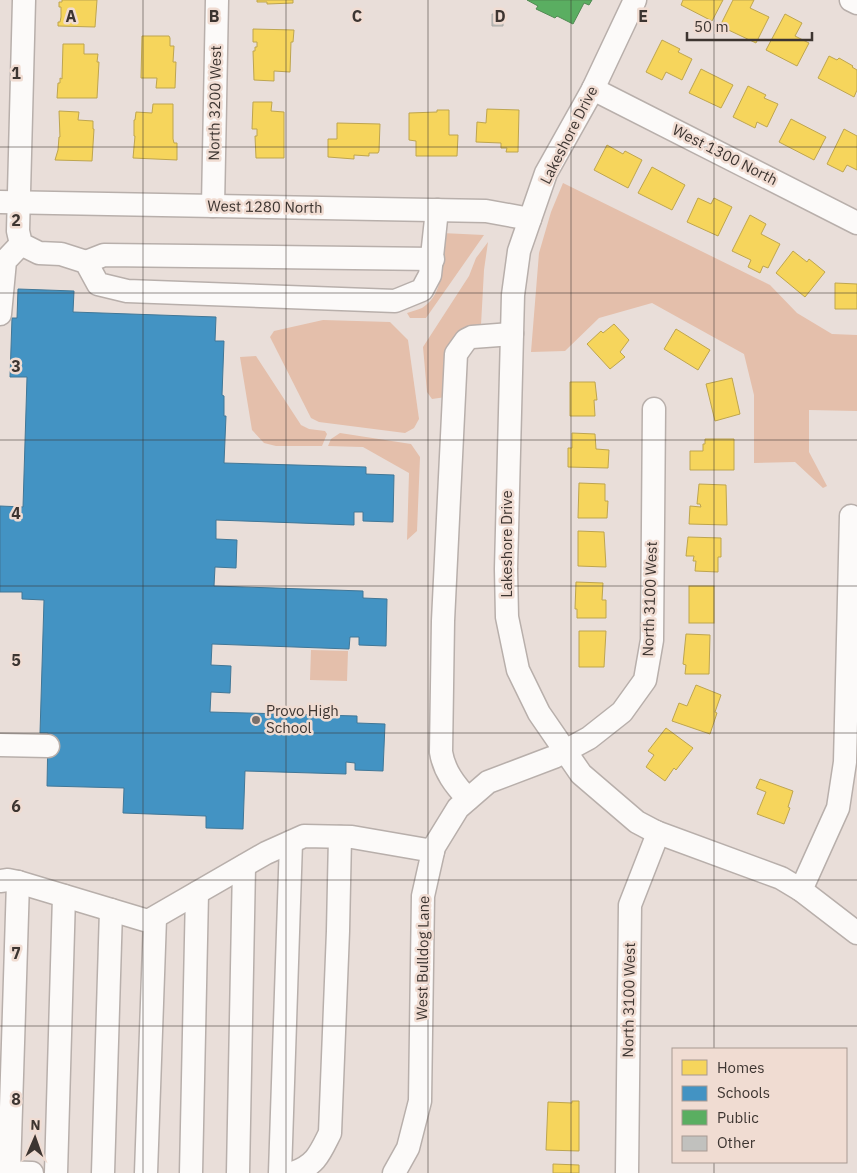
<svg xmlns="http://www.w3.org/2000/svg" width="857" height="1173" font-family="'IBM Plex Sans',sans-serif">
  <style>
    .green { fill: #e4bfab }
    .homes { fill: #f6d55c; stroke: #bea54f }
    .schools { fill: #4393c3; stroke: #417797 }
    .public { fill: #5aae61; stroke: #518a53 }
    .building { fill: #c1c1be; stroke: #a9a8a5 }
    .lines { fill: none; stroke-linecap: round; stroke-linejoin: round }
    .minor-casing { stroke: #b8afab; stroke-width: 25 }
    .minor { stroke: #fcfaf9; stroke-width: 22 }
    .grid { fill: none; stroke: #3d3531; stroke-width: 1; stroke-opacity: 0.55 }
    .poi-dot { fill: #79706c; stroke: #f0dcd2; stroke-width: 2 }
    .labels { text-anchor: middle; stroke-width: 5; stroke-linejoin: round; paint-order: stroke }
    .street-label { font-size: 15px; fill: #3d3531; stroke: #f0dcd2 }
    .poi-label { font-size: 15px; fill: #3d3531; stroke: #f0dcd2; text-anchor: start }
    .grid-label { font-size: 16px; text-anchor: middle; font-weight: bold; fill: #3d3531; stroke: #f0dcd2; stroke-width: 5; stroke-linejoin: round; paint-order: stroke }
  </style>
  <rect width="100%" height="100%" fill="#e9ded9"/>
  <g class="green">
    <polygon points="563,183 770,285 797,313 832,334 857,335 857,411 809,410 809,452 827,486 823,488 795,462 754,463 754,395 744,354 652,303 599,318 565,351 531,352 539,253 551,212"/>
    <path d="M442,233L484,235L426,318H410L407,313C412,311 418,310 422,308C447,293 441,257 442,233Z"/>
    <path d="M488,242L484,270L481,325C437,331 446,363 446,397L432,399L427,392L423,347L469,276L476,258Z"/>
    <polygon points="323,320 390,322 408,340 419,419 414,428 405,433 319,422 311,418 270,337 274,331"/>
    <polygon points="256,356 301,425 309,429 325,431 327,434 322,446 276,446 264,443 252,430 240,357"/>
    <polygon points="340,433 411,444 420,457 417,531 407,540 409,473 363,447 328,446 331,439"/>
    <polygon points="311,650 348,651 347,681 310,680"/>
  </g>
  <g class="homes">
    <polygon points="62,0 97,0 95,27 58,26 58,22 60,22 61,17 61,7 59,7 59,2 62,2"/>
    <polygon points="257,0 293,0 293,3 267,4 267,2 257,2"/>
    <polygon points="683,0 723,0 712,21 681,5"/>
    <polygon points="733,0 754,0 750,8 769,17 756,43 720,26"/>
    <polygon points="785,14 802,23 795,36 809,43 797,66 766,50"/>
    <polygon points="253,29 294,30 293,42 291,42 290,72 274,71 274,81 254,80 253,51 255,51 255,47 257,47 257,42 253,42"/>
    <polygon points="142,36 169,36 170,38 170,46 174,46 173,62 176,62 175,88 156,88 157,78 141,78"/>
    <polygon points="662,40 680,49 678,52 692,59 682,80 666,72 662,80 646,72"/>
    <polygon points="63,44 84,44 84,54 98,54 97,62 99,62 97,98 57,98 58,83 60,83 60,78 62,79"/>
    <polygon points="829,56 837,60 839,58 853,66 852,67 857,70 857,90 854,97 818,78"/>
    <polygon points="701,69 733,85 721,108 689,93"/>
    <polygon points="748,86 766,95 764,98 778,104 767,127 757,122 755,128 733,117"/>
    <polygon points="253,102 272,102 271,111 284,112 284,158 256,158 255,136 257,136 257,129 252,129"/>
    <polygon points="153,104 173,104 173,139 174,143 177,143 177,160 133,158 135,136 134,136 134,120 135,120 136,112 152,113"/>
    <polygon points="487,109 519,110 518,152 506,152 507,148 501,148 501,143 476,142 477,122 486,123"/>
    <polygon points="437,110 449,110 449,135 458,135 457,156 416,156 416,141 409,140 409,113 437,112"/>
    <polygon points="59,111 79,112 78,120 93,121 93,129 94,129 92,161 55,160 58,150 59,137 60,137"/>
    <polygon points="791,119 826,137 814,160 779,142"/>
    <polygon points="337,123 380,124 379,151 378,153 369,153 369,156 354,155 354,159 328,157 328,139 337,139"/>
    <polygon points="844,129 857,136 857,170 847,165 843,172 827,164"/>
    <polygon points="607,145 623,154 625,151 642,160 628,188 594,170"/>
    <polygon points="652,167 685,185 672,210 638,193"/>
    <polygon points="698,198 711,204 714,198 732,207 718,236 687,222"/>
    <polygon points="750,215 766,224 761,234 780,244 768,268 763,266 760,273 748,267 751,260 732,251"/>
    <polygon points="793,251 807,262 809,259 825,272 805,297 776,273"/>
    <polygon points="835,283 857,284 857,309 835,309"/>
    <polygon points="614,324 629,340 620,352 625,357 610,369 587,344 601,331 603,333"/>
    <polygon points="676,329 710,350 698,370 664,349"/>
    <polygon points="732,378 740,414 715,421 706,384"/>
    <polygon points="570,382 595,382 597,400 594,400 595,416 570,416"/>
    <polygon points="572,433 595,434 596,449 609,450 608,468 568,467 568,448 572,448"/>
    <polygon points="705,439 734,439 734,470 690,470 690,451 703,451 703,444 705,444"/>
    <polygon points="579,483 605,484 605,501 608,501 607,518 578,518"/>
    <polygon points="699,484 726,485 727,525 689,524 690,506 701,507 700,504 697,504"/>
    <polygon points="578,531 604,532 606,567 578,566"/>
    <polygon points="688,537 721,538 721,557 718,557 718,572 695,571 696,561 693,561 694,556 686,556"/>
    <polygon points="576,582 603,583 602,600 606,600 606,618 577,618 577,609 575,609"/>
    <rect x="689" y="586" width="25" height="37"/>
    <polygon points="579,631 606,631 604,667 579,667"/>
    <polygon points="686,634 710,635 709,674 685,674 686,665 683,664"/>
    <polygon points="696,685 721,695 715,712 717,713 710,734 672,721 679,703 687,706"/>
    <polygon points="666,728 693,748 676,770 674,768 665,781 646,767 654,755 648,751"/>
    <polygon points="760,779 793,791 788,807 790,808 784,824 757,814 766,792 756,788"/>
    <polygon points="572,1101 579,1101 579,1151 546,1150 548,1102 572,1103"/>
    <polygon points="553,1164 579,1165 579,1173 553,1173"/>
  </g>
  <polygon class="schools" points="18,289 74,291 73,312 216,317 215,341 224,341 222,395 224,396 224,416 226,416 224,463 366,467 366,474 394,475 393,522 363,521 363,512 354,512 354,525 216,520 216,539 237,540 236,568 215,567 214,586 363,591 363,598 387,599 386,646 359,645 359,637 350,637 349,649 212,644 211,665 231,666 230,693 211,692 210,712 357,716 357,723 385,724 383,771 355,770 355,763 346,762 346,774 245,771 243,829 206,828 206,816 123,813 124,788 47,786 48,733 40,733 44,600 22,599 22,592 0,592 0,506 23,507 27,377 10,377 12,318 17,318"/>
  <polygon class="public" points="527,0 592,0 589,5 584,3 573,24 557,16 555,18 536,9 538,6"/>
  <polygon class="building" points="492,14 503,15 503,26 492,26"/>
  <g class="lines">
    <defs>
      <g id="minor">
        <polyline points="24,0 18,231 21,244 39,253 61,254 86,262 98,284 127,291 395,301 422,290 430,275 437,210"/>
        <polyline points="635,0 593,89 546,173 519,251 513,295 506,569 507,617 518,670 539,713 581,774 637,822 656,832 781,878 801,890 857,933"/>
        <polyline points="851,0 857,3"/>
        <polyline points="593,89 857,223"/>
        <polyline points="0,202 486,211 530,219"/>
        <polyline points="213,206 217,0"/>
        <polyline points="86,262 104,255 433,259"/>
        <polyline points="0,314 5,261 21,244"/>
        <polyline points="0,745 48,746"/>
        <path d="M468,799C455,785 444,771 441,752L443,621L456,354L466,340L472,337L512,334"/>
        <polyline points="0,881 8,880 18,882 148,921 266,853 304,836 352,837 433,851"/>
        <polyline points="801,890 838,808 845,762 851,516"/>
        <polyline points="0,1172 32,1173"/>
        <polyline points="9,1172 18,882"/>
        <polyline points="56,1173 64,896"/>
        <polyline points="103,1173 111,910"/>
        <polyline points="146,1173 155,918"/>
        <polyline points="191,1173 197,893"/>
        <polyline points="238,1173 244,866"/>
        <polyline points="280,1173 291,842"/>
        <path d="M293,1173C316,1165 320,1153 330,1133L338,931L340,837"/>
        <polyline points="394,1173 408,1148 420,1101 423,896 434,847 458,808 488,782 554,757 589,738 622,712 645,680 652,640 654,409"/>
        <polyline points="627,1173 630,905 655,841 656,832"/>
      </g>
    </defs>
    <use href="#minor" class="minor-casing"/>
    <use href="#minor" class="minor"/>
  </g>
  <path class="grid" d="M143,0V1173M286,0V1173M428,0V1173M571,0V1173M714,0V1049M0,147H857M0,293H857M0,440H857M0,586H857M0,733H857M0,880H857M0,1026H857M714,1162V1173"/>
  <circle class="poi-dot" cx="256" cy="720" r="5"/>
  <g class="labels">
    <g class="street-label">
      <text transform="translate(215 103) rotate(-89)" y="5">North 3200 West</text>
      <text transform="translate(569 135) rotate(-63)" y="5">Lakeshore Drive</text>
      <text transform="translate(725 155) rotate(27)" y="5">West 1300 North</text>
      <text transform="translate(265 207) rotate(1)" y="5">West 1280 North</text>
      <text transform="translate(507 544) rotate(-90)" y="5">Lakeshore Drive</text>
      <text transform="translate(650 599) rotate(-88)" y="5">North 3100 West</text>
      <text transform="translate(423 958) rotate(-89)" y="5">West Bulldog Lane</text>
      <text transform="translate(629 1000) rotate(-89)" y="5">North 3100 West</text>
    </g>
    <g class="poi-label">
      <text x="266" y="716">Provo High<tspan x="266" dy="17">School</tspan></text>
    </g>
  </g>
  <g class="grid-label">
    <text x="71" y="22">A</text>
    <text x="214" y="22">B</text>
    <text x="357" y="22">C</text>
    <text x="500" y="22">D</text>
    <text x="643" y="22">E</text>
    <text x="16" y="79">1</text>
    <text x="16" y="226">2</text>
    <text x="16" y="372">3</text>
    <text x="16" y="519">4</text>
    <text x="16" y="666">5</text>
    <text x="16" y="812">6</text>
    <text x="16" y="959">7</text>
    <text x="16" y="1105">8</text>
  </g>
  <rect x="672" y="1048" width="175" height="115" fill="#f0dcd2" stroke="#a89992"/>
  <rect x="682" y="1060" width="25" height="15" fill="#f6d55c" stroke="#a89992"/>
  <text x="717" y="1073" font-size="15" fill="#3d3531">Homes</text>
  <rect x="682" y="1086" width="25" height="15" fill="#4393c3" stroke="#a89992"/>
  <text x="717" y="1098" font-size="15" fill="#3d3531">Schools</text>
  <rect x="682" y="1110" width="25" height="15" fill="#5aae61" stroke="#a89992"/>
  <text x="717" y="1123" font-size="15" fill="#3d3531">Public</text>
  <rect x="682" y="1136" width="25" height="15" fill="#c1c1be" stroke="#a89992"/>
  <text x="717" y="1148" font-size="15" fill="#3d3531">Other</text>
  <g transform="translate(35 1138) rotate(2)" stroke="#f0dcd2" stroke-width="4" paint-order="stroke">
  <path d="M0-4L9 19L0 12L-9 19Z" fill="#3d3531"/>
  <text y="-8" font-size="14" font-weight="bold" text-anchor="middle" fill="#3d3531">N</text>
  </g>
  <path d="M687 32v8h125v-8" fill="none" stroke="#3d3531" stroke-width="2.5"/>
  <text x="694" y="32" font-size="15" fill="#3d3531" stroke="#f0dcd2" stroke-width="4" paint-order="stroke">50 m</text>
</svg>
